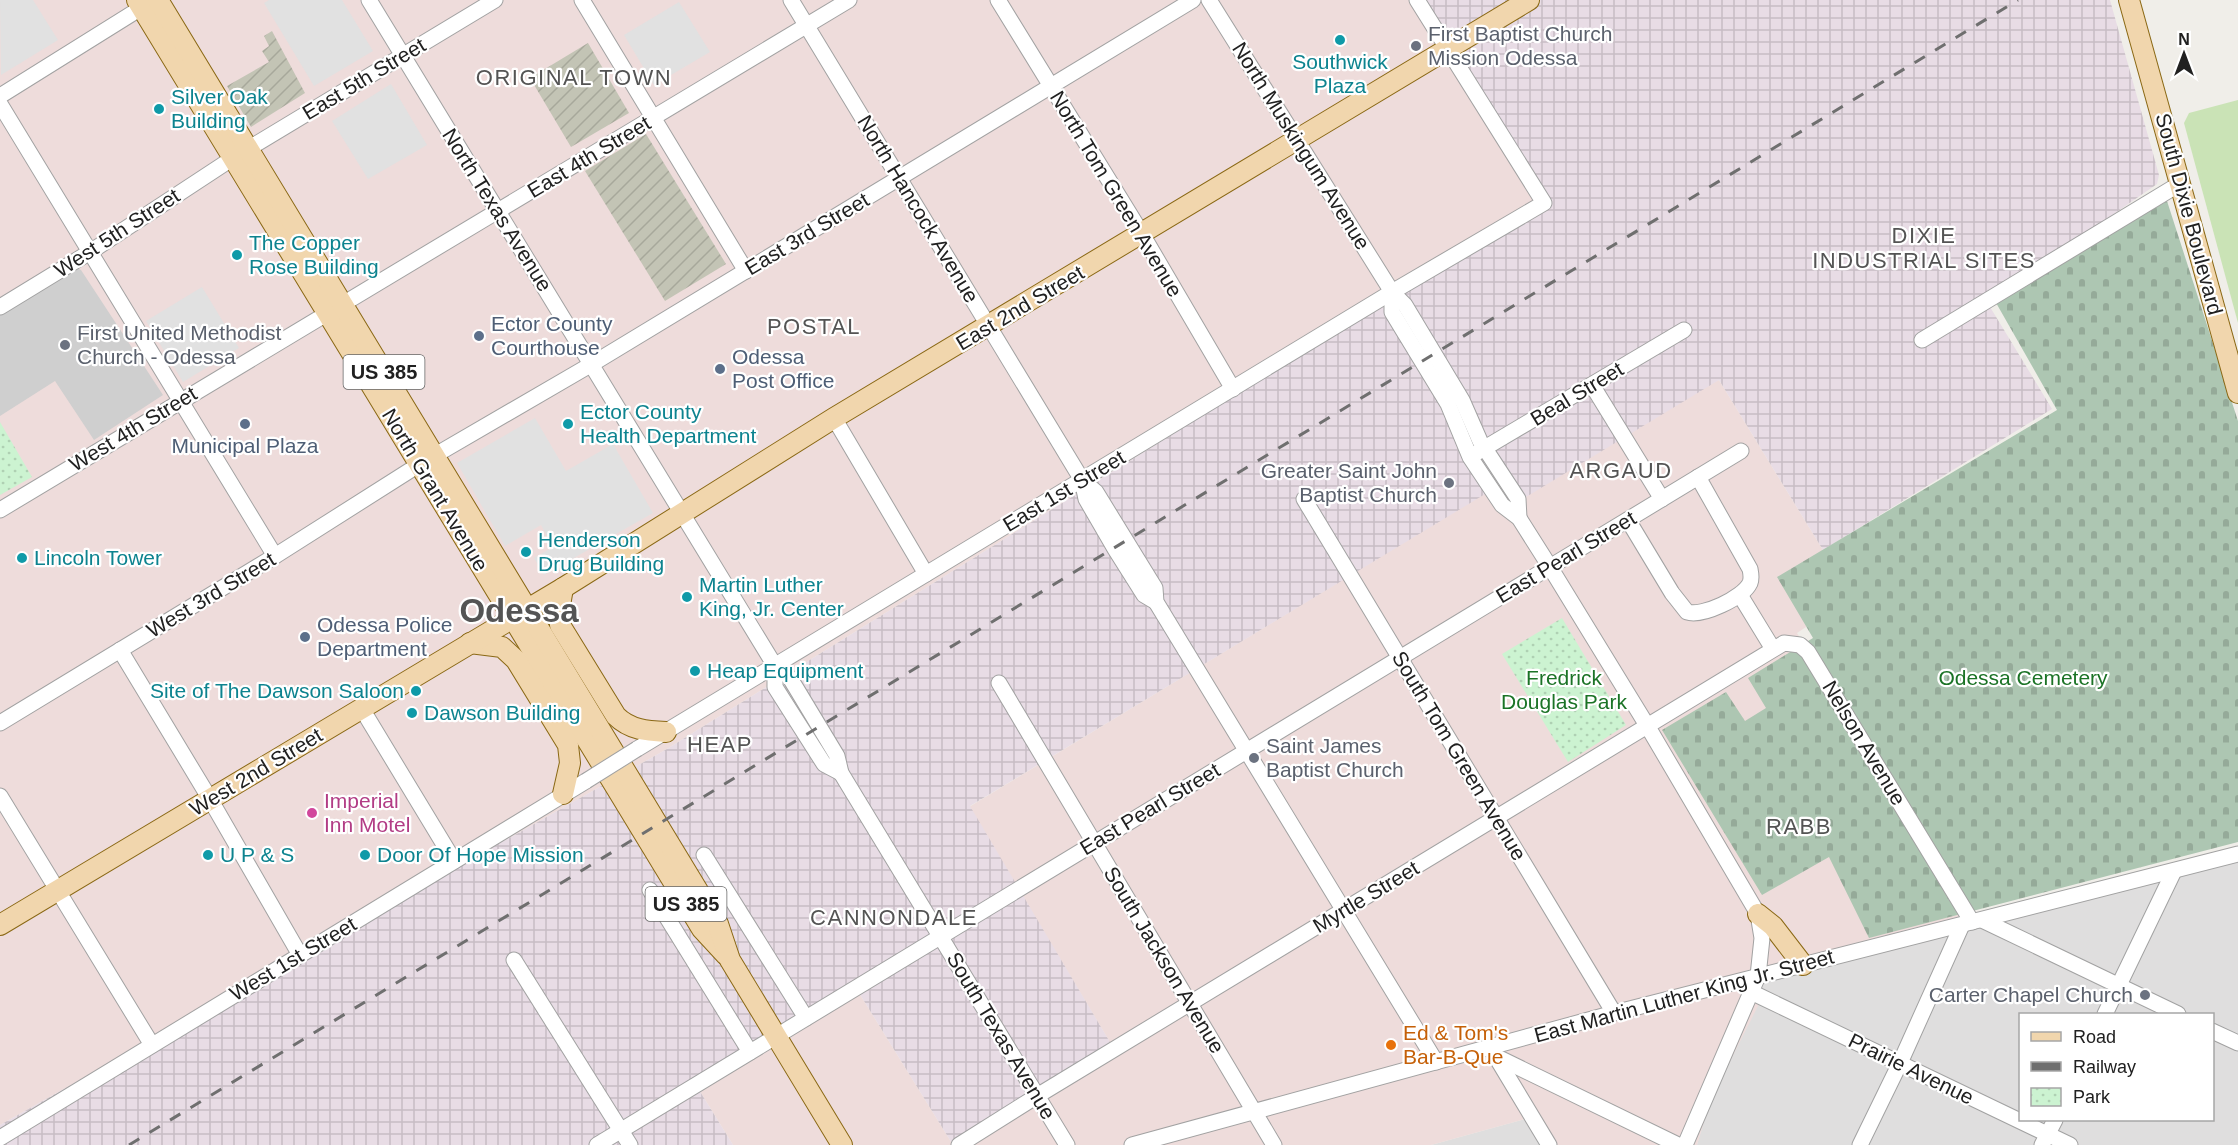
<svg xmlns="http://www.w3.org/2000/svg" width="2238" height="1145" font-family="Arial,sans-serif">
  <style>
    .residential { fill: #dfdede; fill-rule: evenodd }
    .commercial { fill: #eedcdb }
    .industrial { fill: url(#industrial-grid) }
    .religious { fill: #cfcfcf }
    .construction { fill: url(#construction-furrows) }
    .grass { fill: #cae3b6 }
    .cemetery { fill: url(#cemetery-stones) }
    .park { fill: url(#park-dots) }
    .parking { fill: #e1e1e1 }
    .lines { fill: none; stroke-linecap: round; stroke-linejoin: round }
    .minor-casing { stroke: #a2a2a2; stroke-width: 17 }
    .major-casing { stroke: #8a6814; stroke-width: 22 }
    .minor { stroke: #fff; stroke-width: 15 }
    .major { stroke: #f1d6ad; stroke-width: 20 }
    .rail { stroke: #6f6f6f; stroke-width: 3; stroke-dasharray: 12 12; stroke-linecap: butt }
    .minor-bridge-casing { stroke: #a2a2a2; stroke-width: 17; stroke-linecap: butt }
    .minor-bridge { stroke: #fff; stroke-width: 15 }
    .culture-dot { fill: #0f9aa8; stroke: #fff; stroke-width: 2 }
    .worship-dot { fill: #6b7280; stroke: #fff; stroke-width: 2 }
    .service-dot { fill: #5c6f8a; stroke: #fff; stroke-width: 2 }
    .hotel-dot { fill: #d1479c; stroke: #fff; stroke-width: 2 }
    .food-dot { fill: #e8710a; stroke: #fff; stroke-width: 2 }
    .labels { text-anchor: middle; stroke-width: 4.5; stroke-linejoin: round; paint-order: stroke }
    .shield { fill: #fff; stroke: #646464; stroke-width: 1.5 }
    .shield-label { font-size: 20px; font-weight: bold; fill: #212121 }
    .worship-label { font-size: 21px; fill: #5b616d; stroke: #fff; text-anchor: start }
    .culture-label { font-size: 21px; fill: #0d838f; stroke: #fff; text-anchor: start }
    .street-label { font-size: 21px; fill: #212121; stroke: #fff }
    .service-label { font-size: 21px; fill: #4e5e75; stroke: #fff; text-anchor: start }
    .park-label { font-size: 21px; fill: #1b7326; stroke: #fff }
    .hotel-label { font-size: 21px; fill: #b23c85; stroke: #fff; text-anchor: start }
    .food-label { font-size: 21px; fill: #c56008; stroke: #fff; text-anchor: start }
    .neighbourhood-label { font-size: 22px; letter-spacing: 1.5px; fill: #545454; stroke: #fff }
    .town-label { font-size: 33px; font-weight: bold; fill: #545454; stroke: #fff }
  </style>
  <defs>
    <pattern id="industrial-grid" width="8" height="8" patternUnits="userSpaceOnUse" patternTransform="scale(1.5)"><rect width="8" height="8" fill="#e8dce5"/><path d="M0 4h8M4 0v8" fill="none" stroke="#c7bcc4"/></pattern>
    <pattern id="construction-furrows" width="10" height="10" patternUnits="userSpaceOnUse" patternTransform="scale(1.5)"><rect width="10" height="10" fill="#c3c4b5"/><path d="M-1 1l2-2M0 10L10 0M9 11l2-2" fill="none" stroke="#a7a89b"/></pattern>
    <pattern id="cemetery-stones" width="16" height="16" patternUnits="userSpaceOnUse" patternTransform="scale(1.5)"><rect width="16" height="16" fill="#adc6b2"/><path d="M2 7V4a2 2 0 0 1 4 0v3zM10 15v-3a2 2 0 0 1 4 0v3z" fill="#95aa99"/></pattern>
    <pattern id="park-dots" width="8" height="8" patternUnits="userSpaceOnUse" patternTransform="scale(1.5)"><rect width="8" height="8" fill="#ccf3d1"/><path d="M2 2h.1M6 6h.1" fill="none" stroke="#afd0b3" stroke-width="1.8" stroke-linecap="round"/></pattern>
  </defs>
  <rect width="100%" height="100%" fill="#f0eee9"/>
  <g class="residential">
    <path d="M2238,855V1145H1697L1745,971L1972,922ZM2020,1014H2212V1120H2020Z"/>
    <polygon points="1540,1115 1558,1145 1431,1145"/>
  </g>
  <g class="commercial">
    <polygon points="0,0 1419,0 1544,203 667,749 0,1125"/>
    <polygon points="1719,380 1823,550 1809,625 1797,633 1972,922 1745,971 1759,1004 1711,1099 1697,1145 1558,1145 1540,1115 1431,1145 959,1145 1114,1049 969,807 1500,484"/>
    <polygon points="856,988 953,1145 733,1145 696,1085"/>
  </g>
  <polygon class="industrial" points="1419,0 2110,0 2159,175 2157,184 1987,302 2052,409 1823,550 1719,380 1513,505 1500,485 970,806 1114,1049 953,1145 856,988 696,1085 733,1145 0,1145 0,1125 667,749 1544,203"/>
  <polygon class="religious" points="75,267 81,270 163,395 94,440 55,381 0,416 0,310"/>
  <g class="construction">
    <polygon points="272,31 305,93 251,127 227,86 269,62 262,51 269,46 264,36"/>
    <polygon points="588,43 629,113 571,147 530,78"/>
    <polygon points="646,134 726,264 665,301 585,171"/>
  </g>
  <polygon class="grass" points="2238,100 2238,323 2184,123 2189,113"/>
  <polygon class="cemetery" points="2167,201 2238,421 2238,842 1869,938 1829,857 1762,895 1662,730 1726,692 1745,721 1766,708 1748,678 1813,638 1777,577 2057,410 1995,301"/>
  <g class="park">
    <polygon points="0,422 32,477 0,495"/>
    <polygon points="1562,618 1626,725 1568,762 1502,654"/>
  </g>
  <g class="parking">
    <polygon points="0,0 33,0 58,40 1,75"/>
    <polygon points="269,0 342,0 373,51 314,86 264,3"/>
    <polygon points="679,2 710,52 654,85 624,35"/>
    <polygon points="391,84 427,145 368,179 332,121"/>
    <polygon points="202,287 239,348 183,382 146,321"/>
    <polygon points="535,418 566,471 613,444 653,513 544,575 534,558 553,547 541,525 505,546 457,463"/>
  </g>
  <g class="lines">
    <defs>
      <g id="minor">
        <polyline points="369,0 775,666 790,678 837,756 841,773 1067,1145"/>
        <polyline points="582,0 746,271"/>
        <polyline points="791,0 1082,480 1096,492 1155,588 1156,602 1436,1062"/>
        <polyline points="998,0 1142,234 1233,389"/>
        <polyline points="1209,0 1392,292 1405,305 1462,400 1480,441 1518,499 1519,518"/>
        <polyline points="0,96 149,3"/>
        <polyline points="0,104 275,556"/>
        <polyline points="1392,292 1392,312 1448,404 1470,457 1502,505 1519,518 1550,567 1648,727 1758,914 1762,938 1758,976 1685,1145"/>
        <polyline points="0,307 90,252 233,158 495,0"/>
        <polyline points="1922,340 2181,183"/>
        <polyline points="1592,385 1662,499"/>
        <polyline points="834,418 926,574"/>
        <polyline points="1478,452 1684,330"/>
        <polyline points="1082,480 1086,499 1115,549 1144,595 1156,602"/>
        <polyline points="1304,499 1614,1013"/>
        <polyline points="0,510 849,0"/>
        <path d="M1628,520L1672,593L1687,612C1702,617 1743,598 1750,583C1752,578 1751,574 1750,569L1698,477"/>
        <polyline points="1740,595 1773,649"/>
        <polyline points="120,650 210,799 300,955"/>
        <polyline points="775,666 775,687 824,764 841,773"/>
        <polyline points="999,683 1274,1145"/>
        <polyline points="362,709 454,861"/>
        <polyline points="0,723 275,556 420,464 592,364 1193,0"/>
        <polyline points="637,749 1392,292 1544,203 1417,0"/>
        <polyline points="0,796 152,1045"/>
        <polyline points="704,855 806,1018"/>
        <polyline points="650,890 750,1052"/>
        <polyline points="1982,920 2178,1014"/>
        <polyline points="514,960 630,1145"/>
        <polyline points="1751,992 2070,1145"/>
        <polyline points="2105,1014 2174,871"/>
        <polyline points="2212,1031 2238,1043"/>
        <polyline points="1495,1056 1678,1145"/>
        <polyline points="1496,1057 1549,1145"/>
        <polyline points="0,1138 586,781"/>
        <polyline points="597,1145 1741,451"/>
        <polyline points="959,1145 1037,1096 1784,643 1800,645 1808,652 1972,922"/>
        <polyline points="1132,1145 1614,1013 2238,854"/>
        <polyline points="1860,1145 1900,1063 1962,925"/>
        <polyline points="2042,1145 2055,1120"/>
      </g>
      <g id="major">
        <polyline points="137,0 702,929 726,955"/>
        <polyline points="158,0 718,924 730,960 842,1145"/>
        <polyline points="2129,0 2238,393"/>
        <path d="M563,588L559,611L560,625L616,716C630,730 647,731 666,732"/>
        <polyline points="470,643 502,647 516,660 568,745 570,763 563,794"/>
        <polyline points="1758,914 1773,926 1803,965"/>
        <polyline points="0,925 563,588 834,418 1529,0"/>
      </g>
    </defs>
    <use href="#minor" class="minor-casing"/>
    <use href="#major" class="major-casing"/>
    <use href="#minor" class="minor"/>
    <use href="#major" class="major"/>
    <polyline class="rail" points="129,1145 2018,0"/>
    <defs>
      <polyline id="minor-bridge" points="586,781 637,749"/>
    </defs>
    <use href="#minor-bridge" class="minor-bridge-casing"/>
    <use href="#minor-bridge" class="minor-bridge"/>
  </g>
  <g class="culture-dot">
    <circle cx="1340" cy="40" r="6"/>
    <circle cx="159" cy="109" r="6"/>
    <circle cx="237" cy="255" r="6"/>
    <circle cx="568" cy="424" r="6"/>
    <circle cx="526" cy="552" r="6"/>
    <circle cx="22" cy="558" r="6"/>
    <circle cx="687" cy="597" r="6"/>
    <circle cx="695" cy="671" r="6"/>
    <circle cx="416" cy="691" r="6"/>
    <circle cx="412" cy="713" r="6"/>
    <circle cx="208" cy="855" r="6"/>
    <circle cx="365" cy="855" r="6"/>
  </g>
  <g class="worship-dot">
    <circle cx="1416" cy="46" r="6"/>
    <circle cx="65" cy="345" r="6"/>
    <circle cx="1449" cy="483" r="6"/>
    <circle cx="1254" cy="758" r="6"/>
    <circle cx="2145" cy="995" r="6"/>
  </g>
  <g class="service-dot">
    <circle cx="479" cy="336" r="6"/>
    <circle cx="720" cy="369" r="6"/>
    <circle cx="245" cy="424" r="6"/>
    <circle cx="305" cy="637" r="6"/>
  </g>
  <circle class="hotel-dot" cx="312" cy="813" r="6"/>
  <circle class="food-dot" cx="1391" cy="1045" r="6"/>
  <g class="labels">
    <g class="shield">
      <rect x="343.5" y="355" width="81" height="34" rx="4.5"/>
      <rect x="645.5" y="887" width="81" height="34" rx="4.5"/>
    </g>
    <g class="shield-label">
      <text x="384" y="379">US 385</text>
      <text x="686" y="911">US 385</text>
    </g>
    <g class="worship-label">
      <text x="1428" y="41">First Baptist Church<tspan x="1428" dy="24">Mission Odessa</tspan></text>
      <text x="77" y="340">First United Methodist<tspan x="77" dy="24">Church - Odessa</tspan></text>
      <text x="1437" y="478" text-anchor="end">Greater Saint John<tspan x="1437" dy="24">Baptist Church</tspan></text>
      <text x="1266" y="753">Saint James<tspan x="1266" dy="24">Baptist Church</tspan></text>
      <text x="2133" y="1002" text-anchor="end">Carter Chapel Church</text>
    </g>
    <g class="culture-label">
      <text x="1340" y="69" text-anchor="middle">Southwick<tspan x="1340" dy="24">Plaza</tspan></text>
      <text x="171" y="104">Silver Oak<tspan x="171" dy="24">Building</tspan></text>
      <text x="249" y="250">The Copper<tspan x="249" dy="24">Rose Building</tspan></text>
      <text x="580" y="419">Ector County<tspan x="580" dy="24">Health Department</tspan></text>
      <text x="538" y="547">Henderson<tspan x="538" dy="24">Drug Building</tspan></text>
      <text x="34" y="565">Lincoln Tower</text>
      <text x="699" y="592">Martin Luther<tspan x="699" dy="24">King, Jr. Center</tspan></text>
      <text x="707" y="678">Heap Equipment</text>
      <text x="404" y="698" text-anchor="end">Site of The Dawson Saloon</text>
      <text x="424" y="720">Dawson Building</text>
      <text x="220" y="862">U P &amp; S</text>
      <text x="377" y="862">Door Of Hope Mission</text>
    </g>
    <g class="street-label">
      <text transform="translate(364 79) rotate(-31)" y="7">East 5th Street</text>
      <text transform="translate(1301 146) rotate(58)" y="7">North Muskingum Avenue</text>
      <text transform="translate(589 157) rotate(-31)" y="7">East 4th Street</text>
      <text transform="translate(1116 194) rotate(59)" y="7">North Tom Green Avenue</text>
      <text transform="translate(918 209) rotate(59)" y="7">North Hancock Avenue</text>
      <text transform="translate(497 210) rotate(58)" y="7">North Texas Avenue</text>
      <text transform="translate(2189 214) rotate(75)" y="7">South Dixie Boulevard</text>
      <text transform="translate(117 233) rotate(-33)" y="7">West 5th Street</text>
      <text transform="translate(807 234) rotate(-31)" y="7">East 3rd Street</text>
      <text transform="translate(1020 308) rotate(-31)" y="7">East 2nd Street</text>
      <text transform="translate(1577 394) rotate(-31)" y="7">Beal Street</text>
      <text transform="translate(133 429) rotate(-31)" y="7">West 4th Street</text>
      <text transform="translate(435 490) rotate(59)" y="7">North Grant Avenue</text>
      <text transform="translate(1064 491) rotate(-31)" y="7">East 1st Street</text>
      <text transform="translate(1566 557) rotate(-31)" y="7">East Pearl Street</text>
      <text transform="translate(211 595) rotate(-31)" y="7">West 3rd Street</text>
      <text transform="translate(1864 743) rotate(59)" y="7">Nelson Avenue</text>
      <text transform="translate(1459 756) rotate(59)" y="7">South Tom Green Avenue</text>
      <text transform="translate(256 772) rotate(-31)" y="7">West 2nd Street</text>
      <text transform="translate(1150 809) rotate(-31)" y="7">East Pearl Street</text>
      <text transform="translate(1366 897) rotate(-31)" y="7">Myrtle Street</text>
      <text transform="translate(293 959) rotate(-31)" y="7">West 1st Street</text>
      <text transform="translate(1164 960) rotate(59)" y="7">South Jackson Avenue</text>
      <text transform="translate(1684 996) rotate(-15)" y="7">East Martin Luther King Jr. Street</text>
      <text transform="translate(1001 1036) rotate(59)" y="7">South Texas Avenue</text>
      <text transform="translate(1911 1069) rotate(26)" y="7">Prairie Avenue</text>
    </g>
    <g class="service-label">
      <text x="491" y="331">Ector County<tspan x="491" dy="24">Courthouse</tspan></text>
      <text x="732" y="364">Odessa<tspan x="732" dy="24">Post Office</tspan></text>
      <text x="245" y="453" text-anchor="middle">Municipal Plaza</text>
      <text x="317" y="632">Odessa Police<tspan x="317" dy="24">Department</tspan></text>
    </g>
    <g class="park-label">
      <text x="1564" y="685">Fredrick<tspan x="1564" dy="24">Douglas Park</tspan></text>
      <text x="2023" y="685">Odessa Cemetery</text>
    </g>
    <g class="hotel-label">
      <text x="324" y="808">Imperial<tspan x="324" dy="24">Inn Motel</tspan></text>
    </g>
    <g class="food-label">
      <text x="1403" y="1040">Ed &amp; Tom's<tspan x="1403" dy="24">Bar-B-Que</tspan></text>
    </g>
    <g class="neighbourhood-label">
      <text x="574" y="85">ORIGINAL TOWN</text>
      <text x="1924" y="243">DIXIE<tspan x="1924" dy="25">INDUSTRIAL SITES</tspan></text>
      <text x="814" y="334">POSTAL</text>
      <text x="1621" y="478">ARGAUD</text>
      <text x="720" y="752">HEAP</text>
      <text x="1799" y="834">RABB</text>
      <text x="894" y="925">CANNONDALE</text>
    </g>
    <g class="town-label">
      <text x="519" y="622">Odessa</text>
    </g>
  </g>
  <rect x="2019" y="1013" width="195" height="108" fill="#ffffff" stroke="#a6a6a6" stroke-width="1.5"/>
  <rect x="2031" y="1032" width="30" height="9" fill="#f1d6ad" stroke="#a6a6a6" stroke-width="1.5"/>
  <text x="2073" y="1043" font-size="18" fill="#212121">Road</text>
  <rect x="2031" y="1062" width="30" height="9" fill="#6f6f6f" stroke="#a6a6a6" stroke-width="1.5"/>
  <text x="2073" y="1073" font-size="18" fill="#212121">Railway</text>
  <rect x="2031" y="1088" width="30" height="18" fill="url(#park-dots)" stroke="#a6a6a6" stroke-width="1.5"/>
  <text x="2073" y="1103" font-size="18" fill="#212121">Park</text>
  <g transform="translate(2184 54)" stroke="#ffffff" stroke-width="4.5" paint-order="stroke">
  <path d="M0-4.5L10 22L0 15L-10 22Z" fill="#212121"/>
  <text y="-9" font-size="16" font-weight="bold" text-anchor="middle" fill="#212121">N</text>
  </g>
</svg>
